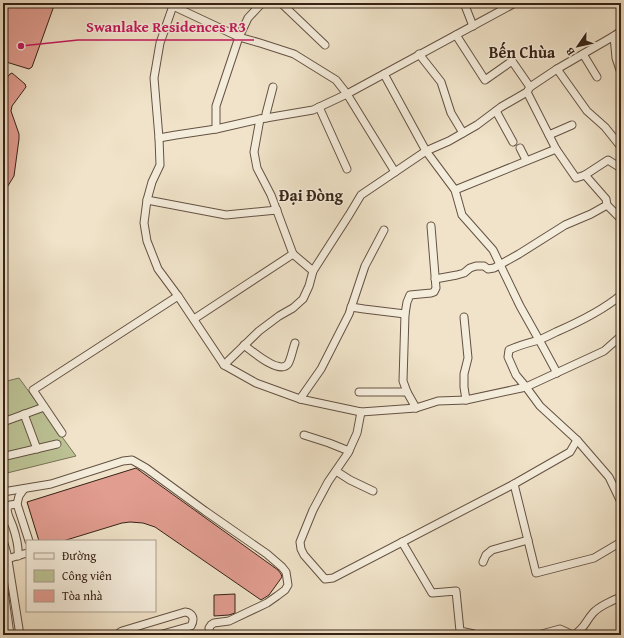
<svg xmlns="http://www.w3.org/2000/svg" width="624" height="638" font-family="'Gentium Book Plus',serif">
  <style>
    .green { fill: #bcc395; stroke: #797256 }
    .building { fill: #e29d91; stroke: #362216 }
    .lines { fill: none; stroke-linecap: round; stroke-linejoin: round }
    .minor-casing { stroke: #645243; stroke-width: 9 }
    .minor { stroke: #f5eddc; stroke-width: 7 }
    .labels { text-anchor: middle; stroke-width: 3; stroke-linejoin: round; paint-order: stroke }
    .quarter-label { font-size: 16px; font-weight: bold; fill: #362216; stroke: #f5eddc }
    .leader { fill: none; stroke: #c2185b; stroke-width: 1.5 }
    .callout-dot { fill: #c2185b; stroke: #f5eddc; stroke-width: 1.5 }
    .callout-label { font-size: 15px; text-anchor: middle; font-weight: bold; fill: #c2185b; stroke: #f5eddc; stroke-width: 3; stroke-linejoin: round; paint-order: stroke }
  </style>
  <rect width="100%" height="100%" fill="#f0e3c9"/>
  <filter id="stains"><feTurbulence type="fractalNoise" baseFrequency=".005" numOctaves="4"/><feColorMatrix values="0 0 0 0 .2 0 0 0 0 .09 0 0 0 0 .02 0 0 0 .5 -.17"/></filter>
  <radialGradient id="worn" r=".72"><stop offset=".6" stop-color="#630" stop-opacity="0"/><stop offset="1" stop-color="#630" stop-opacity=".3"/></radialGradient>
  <polygon class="green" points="19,378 76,456 3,474 3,382"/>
  <g class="building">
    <polygon points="3,3 55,3 32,67 29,69 3,61"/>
    <polygon points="12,73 25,84 26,87 12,106 11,111 19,134 19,139 14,176 3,194 3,82 10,74"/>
    <polygon points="136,468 278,570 281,574 282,577 269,595 261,600 155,527 143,523 130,522 122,523 63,541 39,541 27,502"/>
    <polygon points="235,594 235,613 229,615 214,616 214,595"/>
  </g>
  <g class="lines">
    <defs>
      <g id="minor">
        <polyline points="174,3 160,43 154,78 159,138 160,165 152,182 147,200 144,223 147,241 158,269 178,296 224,365 256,383 300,399 361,412 416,408 438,401 466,400 526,387 604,351 621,336"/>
        <polyline points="281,3 325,45"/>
        <polyline points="464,3 473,26"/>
        <polyline points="173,6 239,37 260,43 294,54 336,80 347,94 395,172"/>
        <polyline points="456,35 485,80 512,61 530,87"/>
        <polyline points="614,36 616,58 621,73"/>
        <polyline points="419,54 441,82 451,113 463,133"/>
        <polyline points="583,54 597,77"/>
        <polyline points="557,69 587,111 605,127 621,147"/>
        <polyline points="384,74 426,151 455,190 462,215 493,250 520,306 543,347 557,373"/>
        <polyline points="319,107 347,169"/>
        <polyline points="496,111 513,142"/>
        <polyline points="266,118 266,114 273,87"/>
        <polyline points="260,119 254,152 257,168 271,195 293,254 313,271"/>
        <polyline points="216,129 216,106 239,37 248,18 262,3"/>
        <polyline points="549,135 572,125"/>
        <polyline points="159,138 176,135 216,129 260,119 313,110 347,94 515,3"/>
        <polyline points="520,148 526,160"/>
        <polyline points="556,149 576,178 585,175 608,160 619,167 621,165"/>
        <polyline points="585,175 606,199 607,205 621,219"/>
        <polyline points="455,190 556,149 527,92"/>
        <polyline points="147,200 226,215 277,210"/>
        <polyline points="435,279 457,275 464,273 470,268 476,266 484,266 488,269 494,268 519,254 565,225 591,214 607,205"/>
        <path d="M621,295C602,311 579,322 556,332C550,335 544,338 539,340C528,343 519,345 509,350L508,357L516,375L526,387L540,406L577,440L609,477L621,502"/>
        <polyline points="351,307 364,309 405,314"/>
        <polyline points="464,317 468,358 464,374 464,387 466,400"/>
        <polyline points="194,319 293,254"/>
        <path d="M244,345C252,351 279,375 288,364C291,359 293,348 295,343"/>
        <polyline points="224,365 259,331 279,316 293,308 303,299 309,286 313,271 349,215 361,195 426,151 449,141 477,125 501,107 527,92 530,87 557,69 614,36 621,31"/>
        <polyline points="359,392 407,392"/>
        <polyline points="300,399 321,369 349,314 365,266 384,230"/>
        <polyline points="416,408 407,392 403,381 405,314 407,302 410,295 431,293 434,292 436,288 431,226"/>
        <polyline points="361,412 357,433 348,453 328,482 313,510 300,542 301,549 304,555 325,579 333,578 514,484 570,452 577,440"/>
        <polyline points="24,414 37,449"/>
        <polyline points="3,422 44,407"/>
        <polyline points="62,433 33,390 178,296"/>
        <polyline points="304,435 329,443 349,451"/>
        <polyline points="6,456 57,444"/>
        <polyline points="336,471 350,480 373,491"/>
        <polyline points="514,484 536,573 594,558 621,542"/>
        <polyline points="24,489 19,496 17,504 29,541"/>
        <polyline points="3,492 51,484 123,461 132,460 146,468 205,511 267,554 282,567 286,572 288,585 285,590 277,596 267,603 229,621 214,623 211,625 209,628 210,635"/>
        <path d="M17,504L10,505L7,508C7,515 11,521 13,527C16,536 19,547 18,556"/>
        <polyline points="3,540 7,554 20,635"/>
        <polyline points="402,542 432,593 456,591 460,631 474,634 476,635"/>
        <polyline points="7,559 27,553"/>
        <polyline points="483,562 486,555 492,550 528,540"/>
        <polyline points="3,583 10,635"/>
        <path d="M119,635V633L122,631L185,612C193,613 195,619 191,626L159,635"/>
        <polyline points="538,635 560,629 573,635"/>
        <path d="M574,635C585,628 585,622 593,613C598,607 613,600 621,597"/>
      </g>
    </defs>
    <use href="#minor" class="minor-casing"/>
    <use href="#minor" class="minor"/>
  </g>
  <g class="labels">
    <g class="quarter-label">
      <text x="522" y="58">Bến Chùa</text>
      <text x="311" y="201">Đại Đòng</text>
    </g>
  </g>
  <path class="leader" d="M21 46L78 40H254"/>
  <circle class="callout-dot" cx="21" cy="46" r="4"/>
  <g class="callout-label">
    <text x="166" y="32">Swanlake Residences R3</text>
  </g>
  <rect width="624" height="638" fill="none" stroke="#f0e3c9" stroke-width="16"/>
  <rect x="4" y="4" width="616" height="630" fill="none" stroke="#362216" stroke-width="2"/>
  <rect x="8" y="8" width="608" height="622" fill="none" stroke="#362216"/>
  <rect x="26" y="540" width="130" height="72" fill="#f5eddc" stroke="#a99c8d"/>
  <rect x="34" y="553" width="20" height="6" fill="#f5eddc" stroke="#a99c8d"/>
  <text x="62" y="560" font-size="12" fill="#362216">Đường</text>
  <rect x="34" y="570" width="20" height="12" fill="#bcc395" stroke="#a99c8d"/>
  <text x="62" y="580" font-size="12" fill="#362216">Công viên</text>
  <rect x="34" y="590" width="20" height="12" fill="#e29d91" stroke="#a99c8d"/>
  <text x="62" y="600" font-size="12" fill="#362216">Tòa nhà</text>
  <g transform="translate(578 46) rotate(236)" stroke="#f5eddc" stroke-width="3" paint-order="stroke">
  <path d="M0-3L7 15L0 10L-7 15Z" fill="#362216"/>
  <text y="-6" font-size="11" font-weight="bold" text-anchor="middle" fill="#362216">B</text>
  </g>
  <rect width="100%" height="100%" filter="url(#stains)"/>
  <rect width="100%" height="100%" fill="url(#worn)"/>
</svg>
